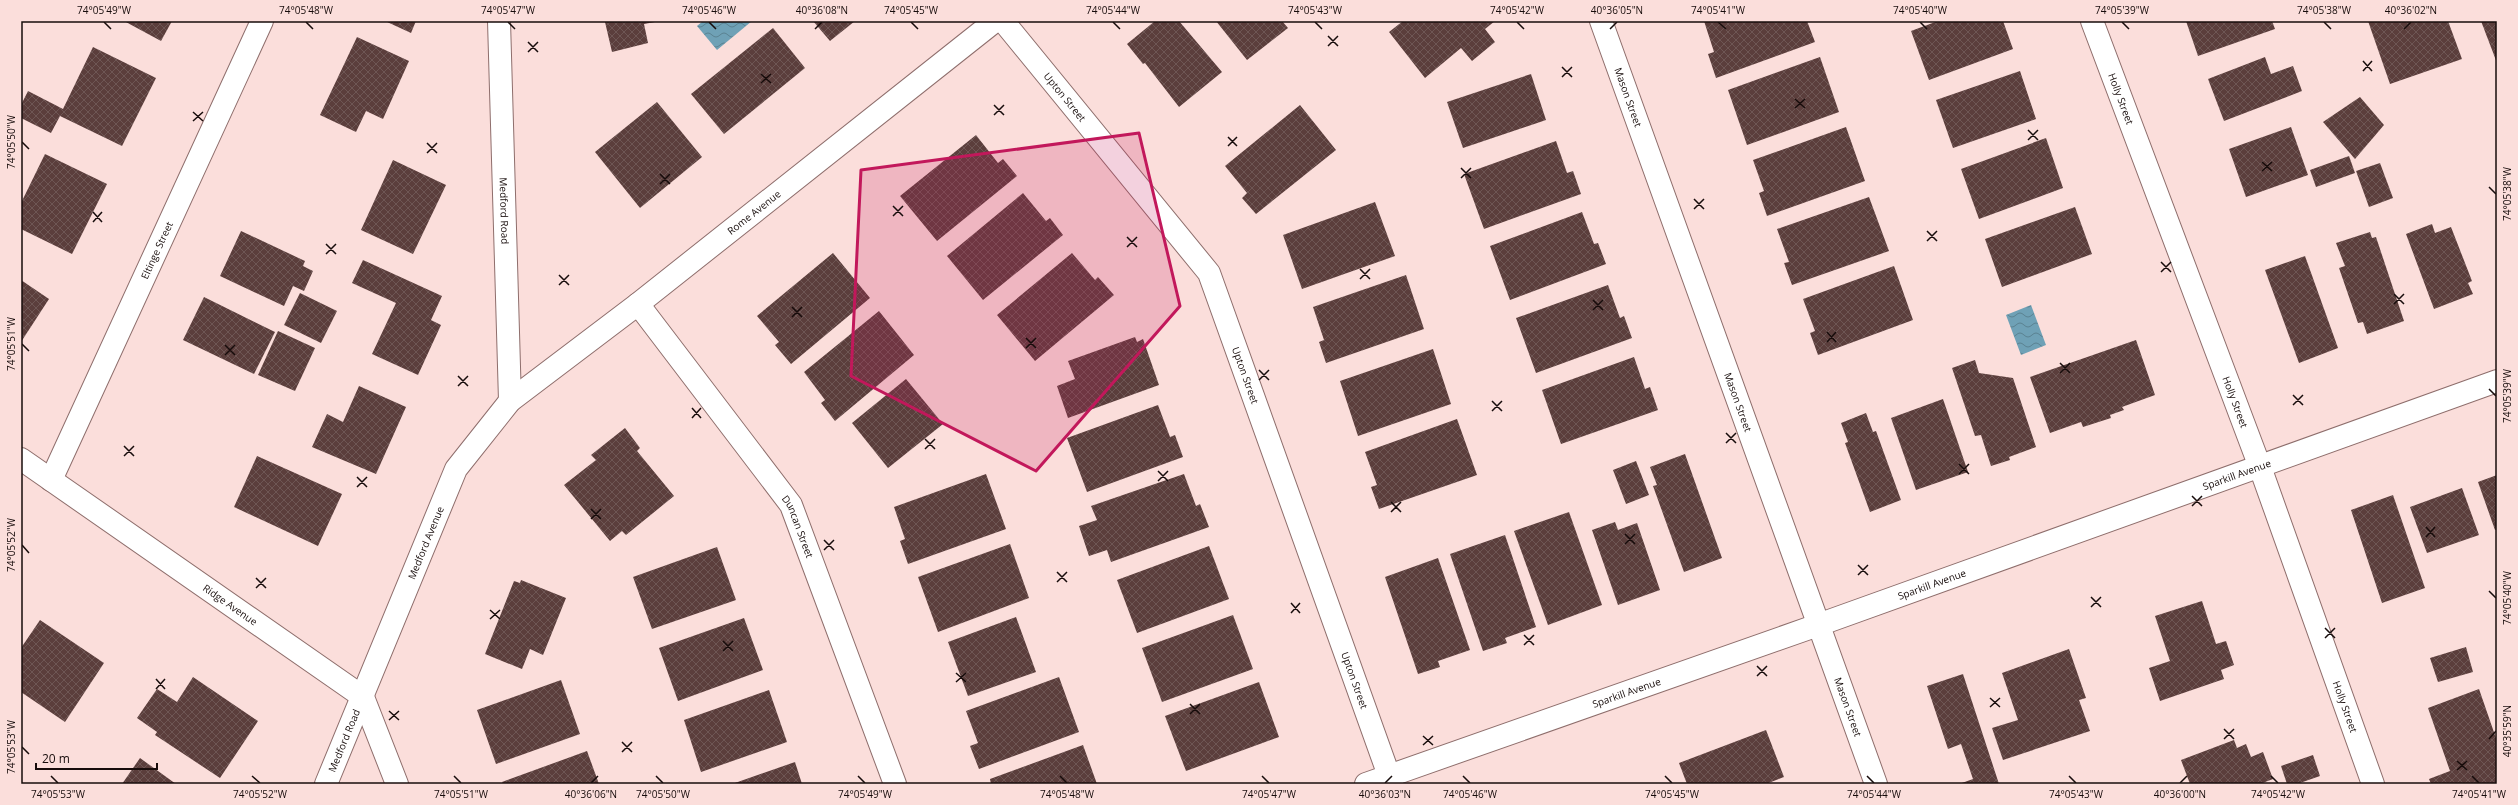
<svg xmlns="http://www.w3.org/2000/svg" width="2518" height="805" font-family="'Open Sans',sans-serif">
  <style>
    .water { fill: url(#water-waves) }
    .building { fill: url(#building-cross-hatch) }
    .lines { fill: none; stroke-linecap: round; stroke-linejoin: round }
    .minor-casing { stroke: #8e6e6c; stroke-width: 24 }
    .minor { stroke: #fff; stroke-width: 22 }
    .marked { fill: #c2185b; fill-opacity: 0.2; stroke: #c2185b; stroke-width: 3; stroke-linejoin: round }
    .ticks { fill: none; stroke: #170c0b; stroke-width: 1.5 }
    .labels { text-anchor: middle; stroke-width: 4; stroke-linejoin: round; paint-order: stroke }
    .street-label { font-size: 10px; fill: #170c0b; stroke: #fbdedb }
    .neatline { fill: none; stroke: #170c0b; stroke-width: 1.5 }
    .ticks-label { font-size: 10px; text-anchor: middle; fill: #170c0b }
  </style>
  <defs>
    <pattern id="water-waves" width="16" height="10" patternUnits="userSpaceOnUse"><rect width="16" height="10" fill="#6fa1b6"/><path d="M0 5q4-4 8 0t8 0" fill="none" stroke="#5a8292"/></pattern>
    <pattern id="building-cross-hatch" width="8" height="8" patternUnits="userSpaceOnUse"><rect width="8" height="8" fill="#5b3e3c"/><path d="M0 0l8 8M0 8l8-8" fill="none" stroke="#6e5654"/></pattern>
  </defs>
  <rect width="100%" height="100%" fill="#fbdedb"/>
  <g class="water">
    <polygon points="703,21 752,21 717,50 697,26"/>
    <polygon points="2031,305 2046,345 2021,355 2006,315"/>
  </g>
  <g class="building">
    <polygon points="124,21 172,21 161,41"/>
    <polygon points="385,21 416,21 411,33"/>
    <polygon points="611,21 655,21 655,22 644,24 648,43 612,52 605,22"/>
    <polygon points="813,21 855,21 830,41"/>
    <polygon points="1155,21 1179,21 1222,72 1179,107 1145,63 1143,64 1127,44"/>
    <polygon points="1216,21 1282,21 1288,28 1247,60"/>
    <polygon points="1403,21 1495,21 1485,29 1495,42 1472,61 1461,48 1425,78 1389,32"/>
    <polygon points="1704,21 1807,21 1815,42 1716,78 1708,54 1714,52"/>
    <polygon points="1938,21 2003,21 2013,49 1929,80 1911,31"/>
    <polygon points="2186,21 2272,21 2275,29 2198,56"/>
    <polygon points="2368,21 2448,21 2462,59 2390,84"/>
    <polygon points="2481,21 2497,22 2497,63"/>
    <polygon points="773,28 805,68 724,134 691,94"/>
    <polygon points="357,37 409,61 383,119 366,111 356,132 320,115"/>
    <polygon points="93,47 156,78 122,146 60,116 51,133 21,118 21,105 28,91 63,109"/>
    <polygon points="1820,57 1839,112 1747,145 1728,90"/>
    <polygon points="2265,57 2271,74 2293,66 2302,91 2224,121 2208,79"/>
    <polygon points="2020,71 2036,119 1953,148 1936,100"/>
    <polygon points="1531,74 1546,120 1463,148 1447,102"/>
    <polygon points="2360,97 2384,125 2355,159 2323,122"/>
    <polygon points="657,102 702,157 640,208 595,152"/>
    <polygon points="1300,105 1336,150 1256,214 1242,198 1247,193 1225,166"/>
    <polygon points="1846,127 1865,181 1767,216 1759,193 1764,191 1753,160"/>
    <polygon points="2291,127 2308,175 2246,197 2229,149"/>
    <polygon points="976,135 998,163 1003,159 1017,176 937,241 900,196"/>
    <polygon points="2046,138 2063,188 1979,219 1961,169"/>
    <polygon points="1556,141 1567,173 1573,171 1581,194 1484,229 1464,174"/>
    <polygon points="45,154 107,184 72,254 21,229 21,203"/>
    <polygon points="2349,156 2355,173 2316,187 2310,170"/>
    <polygon points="393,160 446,185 413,254 361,230"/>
    <polygon points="2380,163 2393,198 2369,207 2356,171"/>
    <polygon points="1023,193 1046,221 1050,218 1063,235 983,300 947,256"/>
    <polygon points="1869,197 1889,251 1792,285 1784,263 1789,262 1777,229"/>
    <polygon points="1375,202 1395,256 1302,289 1283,235"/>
    <polygon points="2075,207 2092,254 2002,287 1985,239"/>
    <polygon points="1582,212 1594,244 1598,243 1606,264 1510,300 1490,246"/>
    <polygon points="2432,224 2435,233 2451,227 2472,281 2468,283 2473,294 2434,309 2406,234"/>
    <polygon points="241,231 305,261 303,266 313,271 304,291 293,286 284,306 220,276"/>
    <polygon points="2370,232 2372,238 2376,237 2404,321 2367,334 2363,322 2358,323 2339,268 2345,266 2336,243"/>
    <polygon points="833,253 870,298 791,364 775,345 779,342 757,316"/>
    <polygon points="1072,253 1095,280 1098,277 1114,295 1035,361 997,315"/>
    <polygon points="2305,256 2338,348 2299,363 2265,270"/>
    <polygon points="363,260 442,296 431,320 441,325 418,375 372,354 396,303 352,283"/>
    <polygon points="1894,266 1913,320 1818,355 1810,333 1815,331 1803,299"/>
    <polygon points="1406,275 1424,329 1326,363 1319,342 1324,340 1313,307"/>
    <polygon points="21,280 49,299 21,342"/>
    <polygon points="1608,285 1620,318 1624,316 1632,338 1536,373 1516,318"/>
    <polygon points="300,293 337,311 321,343 284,325"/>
    <polygon points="204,297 275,332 254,374 183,340"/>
    <polygon points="879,311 914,355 835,421 821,403 825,400 804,372"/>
    <polygon points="278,331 315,348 295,391 258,375"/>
    <polygon points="1135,337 1137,342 1143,339 1159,385 1068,418 1057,386 1075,379 1068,361"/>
    <polygon points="2136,340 2155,395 2122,407 2124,410 2110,415 2111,418 2083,427 2081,422 2050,433 2030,377"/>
    <polygon points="1433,349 1451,404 1358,436 1340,381"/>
    <polygon points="1634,357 1645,389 1650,387 1658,410 1561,444 1542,390"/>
    <polygon points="1975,360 1979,373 2013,378 2036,447 2009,457 2010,460 1991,466 1981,435 1975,436 1952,368"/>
    <polygon points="906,379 943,424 888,468 852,423"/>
    <polygon points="359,386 406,407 376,474 312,447 327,414 343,422"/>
    <polygon points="1943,399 1968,472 1916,490 1891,418"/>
    <polygon points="1158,405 1170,437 1175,435 1183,457 1087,492 1067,438"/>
    <polygon points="1866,413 1873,432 1876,431 1901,500 1870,512 1845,443 1848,442 1841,423"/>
    <polygon points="1457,419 1477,475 1379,509 1371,487 1377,485 1365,452"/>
    <polygon points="625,428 640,448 637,451 674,496 626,535 622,531 610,541 564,485 596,460 591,455"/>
    <polygon points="1685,454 1722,558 1684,572 1653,486 1657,485 1650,467"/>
    <polygon points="257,456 342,494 318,546 234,507"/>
    <polygon points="1636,461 1649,495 1626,504 1613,470"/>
    <polygon points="986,474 1006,529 908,564 900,541 905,539 894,507"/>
    <polygon points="1184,474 1196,506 1200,504 1209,527 1111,562 1107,550 1089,556 1079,526 1097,520 1091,506"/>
    <polygon points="2497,475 2497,529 2495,530 2478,482"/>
    <polygon points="2462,488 2479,535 2427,553 2410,507"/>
    <polygon points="2393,495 2425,588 2382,603 2351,510"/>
    <polygon points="1569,512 1602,605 1548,625 1514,531"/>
    <polygon points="1615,522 1618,530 1637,523 1660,590 1618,605 1592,530"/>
    <polygon points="1505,535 1536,627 1505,638 1507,643 1483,651 1450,554"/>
    <polygon points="1010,544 1029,598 938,632 918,577"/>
    <polygon points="1209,546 1229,599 1137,633 1117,580"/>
    <polygon points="717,547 736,600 652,629 633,577"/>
    <polygon points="1438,558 1470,650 1438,661 1440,667 1418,674 1385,577"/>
    <polygon points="521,580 566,598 543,655 530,649 522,669 485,654 514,581 520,583"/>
    <polygon points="2202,601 2216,644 2226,641 2234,665 2221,670 2224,679 2160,701 2149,668 2170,661 2155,616"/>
    <polygon points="1233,615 1253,669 1162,702 1142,648"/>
    <polygon points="1016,617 1036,672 968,696 948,642"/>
    <polygon points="744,618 763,670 678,701 659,648"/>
    <polygon points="40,620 104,663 65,722 21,692 21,648"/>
    <polygon points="2466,647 2473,672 2438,682 2430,658"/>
    <polygon points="2069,649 2086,698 2079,700 2090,731 2003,760 1992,728 2018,720 2002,673"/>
    <polygon points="1963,674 1999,784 1959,784 1973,779 1961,744 1948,749 1927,686"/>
    <polygon points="193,677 258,721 220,778 155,735 157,732 137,718 157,689 177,702"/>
    <polygon points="1059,677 1079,732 979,769 970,746 978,743 966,711"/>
    <polygon points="561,680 580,734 496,764 477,710"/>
    <polygon points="1259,682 1279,737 1186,771 1165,716"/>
    <polygon points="2479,689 2497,741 2497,784 2431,784 2429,779 2450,771 2428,708"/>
    <polygon points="769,690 787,742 701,772 684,720"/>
    <polygon points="1766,730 1784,777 1766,784 1687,784 1679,763"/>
    <polygon points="2234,740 2237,748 2246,744 2251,757 2263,752 2273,779 2260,784 2190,784 2181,760"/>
    <polygon points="1083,745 1097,784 991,784 990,779"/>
    <polygon points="587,751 599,784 503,784 502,782"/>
    <polygon points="2313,755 2320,776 2297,784 2287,784 2281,766"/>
    <polygon points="140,758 176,784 122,784"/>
    <polygon points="795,762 802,784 732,784"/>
  </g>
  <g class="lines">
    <defs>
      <g id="minor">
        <path id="s1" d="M499,21L510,401"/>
        <path id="s2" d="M1003,21L1209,273L1392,784"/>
        <path id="s3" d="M1601,21L1876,784"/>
        <path id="s4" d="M2092,21L2260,467L2373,784"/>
        <path id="s5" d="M638,304L791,505L895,784"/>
        <path id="s6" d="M21,459L363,697L397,784"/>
        <path id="s7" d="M51,480L262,21"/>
        <path id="s8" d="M326,784L456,469L510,401L638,304L995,21"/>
        <path id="s9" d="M1366,784L1818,625L2497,381"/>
      </g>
    </defs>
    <use href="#minor" class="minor-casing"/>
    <use href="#minor" class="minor"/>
  </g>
  <path class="marked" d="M1139,133L1180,306L1036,471L851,376L861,170Z"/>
  <path class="ticks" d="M104,22L111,29M306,22L313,29M508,22L515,29M709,22L716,29M911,22L918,29M1113,22L1120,29M1315,22L1322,29M1517,22L1524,29M1718,22L1726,29M1920,22L1927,29M2122,22L2129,29M2324,22L2331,29M815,29L822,22M1610,29L1617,22M2404,29L2411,22M1328,36L1338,46M528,42L538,52M1328,46L1338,36M528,52L538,42M2363,61L2372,71M1562,67L1572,77M2363,71L2372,61M761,74L771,83M1562,77L1572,67M761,83L771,74M1795,99L1805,108M994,105L1004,115M1795,108L1805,99M193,112L203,121M994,115L1004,105M193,121L203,112M2028,130L2038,140M1228,137L1237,146M2028,140L2038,130M22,142L29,149M427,143L437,153M1228,146L1237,137M427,153L437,143M2262,162L2272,171M1461,168L1471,178M2262,171L2272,162M660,174L670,184M1461,178L1471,168M660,184L670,174M2489,187L2496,194M1694,199L1704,209M893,206L903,216M1694,209L1704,199M93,212L102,222M893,216L903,206M93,222L102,212M1927,231L1937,241M1127,237L1137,247M1927,241L1937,231M326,244L336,254M1127,247L1137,237M326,254L336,244M2161,262L2171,272M1360,269L1370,279M2161,272L2171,262M559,275L569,285M1360,279L1370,269M559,285L569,275M2394,294L2404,304M1593,300L1603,310M2394,304L2404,294M792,307L802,317M1593,310L1603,300M792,317L802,307M1827,332L1836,342M1026,338L1036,348M1827,342L1836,332M22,344L29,351M225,345L235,355M1026,348L1036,338M225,355L235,345M2060,363L2070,373M1259,370L1269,380M2060,373L2070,363M458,376L468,386M1259,380L1269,370M458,386L468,376M2489,389L2496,396M2293,395L2303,405M1492,401L1502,411M2293,405L2303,395M692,408L701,418M1492,411L1502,401M692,418L701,408M1726,433L1736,443M925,439L935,449M1726,443L1736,433M124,446L134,456M925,449L935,439M124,456L134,446M1959,464L1969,474M1158,471L1168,481M1959,474L1969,464M357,477L367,487M1158,481L1168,471M357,487L367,477M2192,496L2202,506M1391,502L1401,512M2192,506L2202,496M591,509L601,519M1391,512L1401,502M591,519L601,509M2426,527L2435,537M1625,534L1635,544M2426,537L2435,527M824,540L834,550M1625,544L1635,534M22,545L29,553M824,550L834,540M1858,565L1868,575M1057,572L1067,582M1858,575L1868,565M256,578L266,588M1057,582L1067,572M256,588L266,578M2489,591L2496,598M2091,597L2101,607M1291,603L1300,613M2091,607L2101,597M490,610L500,619M1291,613L1300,603M490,619L500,610M2325,628L2335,638M1524,635L1534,645M2325,638L2335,628M723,641L733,651M1524,645L1534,635M723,651L733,641M1757,666L1767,676M956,673L966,682M1757,676L1767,666M156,679L165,689M956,682L966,673M156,689L165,679M1990,698L2000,707M1190,704L1200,714M1990,707L2000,698M389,711L399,720M1190,714L1200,704M389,720L399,711M2224,729L2234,739M1423,736L1433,745M2224,739L2234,729M2489,739L2496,731M622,742L632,752M1423,745L1433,736M22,747L29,754M622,752L632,742M2457,761L2467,770M2457,770L2467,761M51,776L58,783M252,776L260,783M454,776L461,783M656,776L663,783M858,776L865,783M1060,776L1067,783M1262,776L1269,783M1463,776L1470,783M1665,776L1672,783M1867,776L1874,783M2069,776L2076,783M2271,776L2278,783M2472,776L2479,783M591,783L598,776M1385,783L1392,776M2180,783L2187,776"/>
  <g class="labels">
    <g class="street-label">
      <text dy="4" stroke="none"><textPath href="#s2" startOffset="98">Upton Street</textPath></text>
      <text dy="4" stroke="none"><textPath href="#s3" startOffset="81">Mason Street</textPath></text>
      <text dy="4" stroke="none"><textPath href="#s4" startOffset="83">Holly Street</textPath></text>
      <text dy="4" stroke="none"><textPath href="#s1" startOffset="190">Medford Road</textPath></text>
      <text dy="4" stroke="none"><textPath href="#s8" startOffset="736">Rome Avenue</textPath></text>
      <text dy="4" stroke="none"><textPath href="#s7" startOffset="253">Eltinge Street</textPath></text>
      <text dy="4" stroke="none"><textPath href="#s2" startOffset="434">Upton Street</textPath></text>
      <text dy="4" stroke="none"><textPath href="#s4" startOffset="407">Holly Street</textPath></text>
      <text dy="4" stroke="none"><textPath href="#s3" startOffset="405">Mason Street</textPath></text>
      <text dy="4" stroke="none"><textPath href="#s9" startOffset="924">Sparkill Avenue</textPath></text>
      <text dy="4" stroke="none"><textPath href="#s5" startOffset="275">Duncan Street</textPath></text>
      <text dy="4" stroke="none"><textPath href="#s8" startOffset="261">Medford Avenue</textPath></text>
      <text dy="4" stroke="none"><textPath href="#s9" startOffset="600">Sparkill Avenue</textPath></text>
      <text dy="4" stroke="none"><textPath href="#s6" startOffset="255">Ridge Avenue</textPath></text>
      <text dy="4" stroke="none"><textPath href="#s2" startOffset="758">Upton Street</textPath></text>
      <text dy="4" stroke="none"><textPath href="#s9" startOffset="276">Sparkill Avenue</textPath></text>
      <text dy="4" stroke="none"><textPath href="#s4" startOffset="731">Holly Street</textPath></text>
      <text dy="4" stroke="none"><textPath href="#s3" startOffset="729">Mason Street</textPath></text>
      <text dy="4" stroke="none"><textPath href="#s8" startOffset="47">Medford Road</textPath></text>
    </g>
  </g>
  <rect width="2518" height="805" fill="none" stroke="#fbdedb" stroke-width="44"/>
  <path d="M36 763v6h121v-6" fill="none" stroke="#170c0b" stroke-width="2"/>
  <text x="42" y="763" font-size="12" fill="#170c0b" stroke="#fbdedb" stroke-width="3" paint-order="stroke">20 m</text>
  <rect x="22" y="22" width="2474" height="761" class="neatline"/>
  <g class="ticks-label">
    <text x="104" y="14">74°05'49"W</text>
    <text x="306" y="14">74°05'48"W</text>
    <text x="508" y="14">74°05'47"W</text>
    <text x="709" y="14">74°05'46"W</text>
    <text x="822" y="14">40°36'08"N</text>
    <text x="911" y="14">74°05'45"W</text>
    <text x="1113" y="14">74°05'44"W</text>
    <text x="1315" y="14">74°05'43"W</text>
    <text x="1517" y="14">74°05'42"W</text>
    <text x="1617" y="14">40°36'05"N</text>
    <text x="1718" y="14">74°05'41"W</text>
    <text x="1920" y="14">74°05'40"W</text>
    <text x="2122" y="14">74°05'39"W</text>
    <text x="2324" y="14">74°05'38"W</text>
    <text x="2411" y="14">40°36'02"N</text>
    <text transform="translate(11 142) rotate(-90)" y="4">74°05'50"W</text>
    <text transform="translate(2507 194) rotate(-90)" y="4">74°05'38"W</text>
    <text transform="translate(11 344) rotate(-90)" y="4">74°05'51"W</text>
    <text transform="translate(2507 396) rotate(-90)" y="4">74°05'39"W</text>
    <text transform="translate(11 545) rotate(-90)" y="4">74°05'52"W</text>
    <text transform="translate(2507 598) rotate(-90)" y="4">74°05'40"W</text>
    <text transform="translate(2507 731) rotate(-90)" y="4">40°35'59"N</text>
    <text transform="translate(11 747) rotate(-90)" y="4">74°05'53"W</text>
    <text x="58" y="798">74°05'53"W</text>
    <text x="260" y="798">74°05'52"W</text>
    <text x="461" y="798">74°05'51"W</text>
    <text x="591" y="798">40°36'06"N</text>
    <text x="663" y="798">74°05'50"W</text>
    <text x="865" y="798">74°05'49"W</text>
    <text x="1067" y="798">74°05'48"W</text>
    <text x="1269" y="798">74°05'47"W</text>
    <text x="1385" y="798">40°36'03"N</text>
    <text x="1470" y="798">74°05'46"W</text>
    <text x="1672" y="798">74°05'45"W</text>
    <text x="1874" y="798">74°05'44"W</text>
    <text x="2076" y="798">74°05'43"W</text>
    <text x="2180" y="798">40°36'00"N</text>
    <text x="2278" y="798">74°05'42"W</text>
    <text x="2479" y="798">74°05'41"W</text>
  </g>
</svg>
